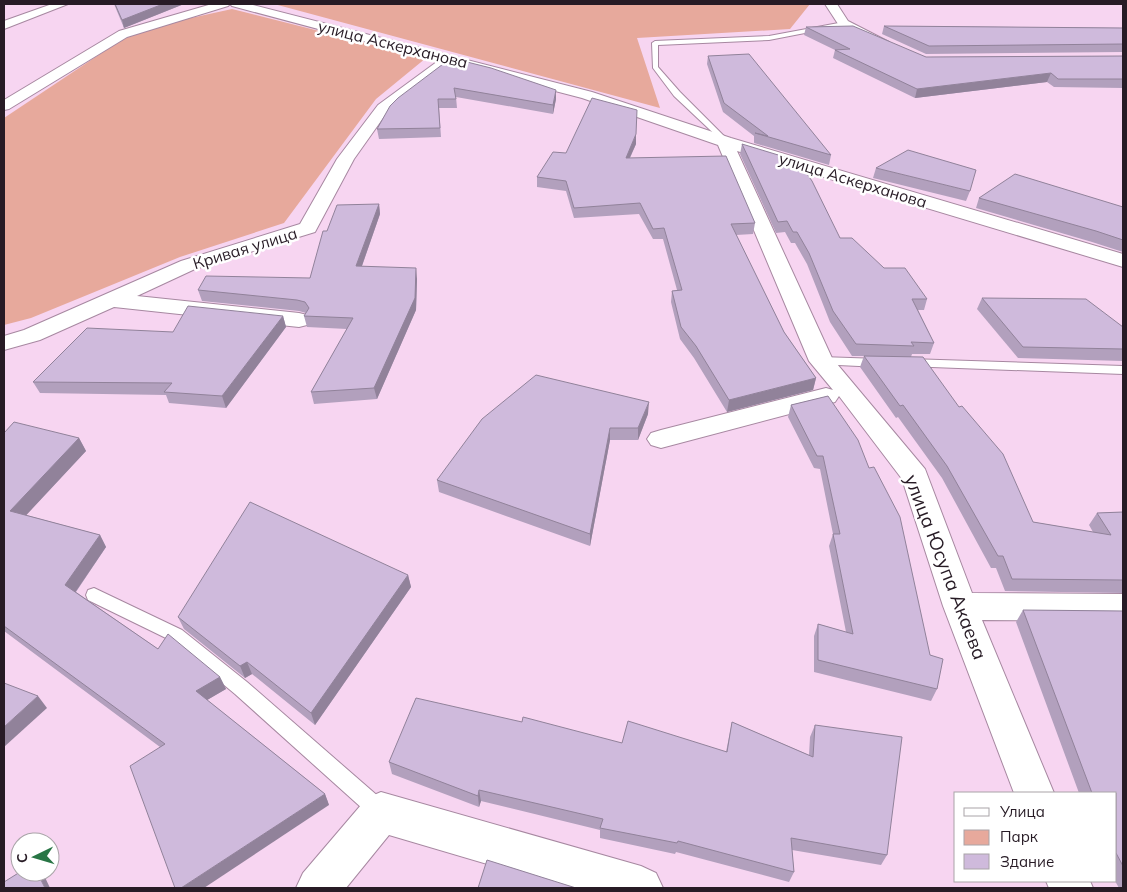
<svg xmlns="http://www.w3.org/2000/svg" width="1127" height="892" font-family="Mulish,sans-serif">
  <style>
    .green { fill: #e7a99c }
    .lines { fill: none; stroke-linecap: round; stroke-linejoin: round }
    .service-casing { stroke: #a788a1; stroke-width: 2 }
    .minor-casing { stroke: #a788a1; stroke-width: 2 }
    .service { fill: #fff; fill-rule: evenodd }
    .minor { fill: #fff; fill-rule: evenodd }
    .wall { fill: #b2a0bd }
    .shaded-wall { fill: #91829a }
    .building { fill: #cfbadc; stroke: #91829a }
    .labels { text-anchor: middle; stroke-width: 5; stroke-linejoin: round; paint-order: stroke }
    .far-street-label { font-size: 16px; fill: #271b25; stroke: #fff }
    .street-label { font-size: 19px; fill: #271b25; stroke: #fff }
  </style>
  <rect width="100%" height="100%" fill="#f7d5f1"/>
  <g class="green">
    <polygon points="274,4 810,4 790,29 637,38 660,108"/>
    <polygon points="232,9 426,58 376,99 284,223 180,257 31,318 4,325 4,118 136,30"/>
  </g>
  <g class="lines">
    <defs>
      <g id="service">
        <polygon points="844,22 846,25 769,40 658,45 658,67 680,92 728,140 729,142 725,144 674,96 653,68 652,43 655,41 769,36"/>
        <polygon points="821,357 880,359 886,363 880,367 817,364 815,361 817,358"/>
        <polygon points="909,359 1123,366 1123,374 905,366 903,363"/>
        <polygon points="94,588 182,630 247,682 387,804 390,811 387,818 380,821 373,818 235,694 170,640 88,600 86,595 88,590"/>
      </g>
      <g id="minor">
        <polygon points="52,4 68,4 4,29 4,21"/>
        <polygon points="212,4 230,4 228,6 127,37 9,109 4,110 4,100 119,31"/>
        <polygon points="230,4 249,4 592,92 731,138 1123,254 1123,267 737,151 832,358 925,469 972,593 1123,594 1123,621 982,620 1054,793 1014,793 943,606 902,479 839,396 835,402 661,448 651,445 647,439 651,433 661,430 826,388 833,390 809,361 718,145 582,98 451,64 388,111 354,159 315,232 195,269 137,296 299,313 307,315 310,320 307,325 299,327 114,307 40,340 4,350 4,336 24,330 181,261 300,224 337,159 378,105 438,61 232,6"/>
        <polygon points="825,4 837,4 848,21 889,42 883,46 878,45 840,27"/>
        <polygon points="381,792 641,866 656,873 663,888 569,888 389,835 346,888 296,888 303,873 367,798"/>
        <polygon points="1046,881 1090,881 1093,888 1049,888"/>
      </g>
    </defs>
    <use href="#service" class="service-casing"/>
    <use href="#minor" class="minor-casing"/>
    <use href="#service" class="service"/>
    <use href="#minor" class="minor"/>
  </g>
  <g class="wall">
    <polygon points="114,4 184,4 124,28"/>
    <polygon points="884,26 1123,28 1123,52 926,54 882,34"/>
    <polygon points="806,27 926,57 1123,56 1123,88 1054,87 1047,82 915,98 833,58 835,50 804,35"/>
    <polygon points="708,56 831,155 829,165 754,143 754,136 723,112 707,64"/>
    <polygon points="451,58 556,99 553,114 456,97 457,108 439,108 441,137 379,139 377,129"/>
    <polygon points="636,144 630,158 755,223 753,234 736,235 784,332 816,378 813,390 727,412 694,358 680,339 671,302 672,291 677,290 663,239 653,239 639,214 574,218 566,191 537,187 537,177 566,153"/>
    <polygon points="742,144 840,238 884,268 927,299 924,310 918,310 934,343 930,354 912,354 911,357 1033,522 1093,532 1089,525 1097,513 1123,512 1123,593 1005,591 996,568 991,568 942,478 898,417 896,418 860,367 864,356 852,356 830,322 807,264 795,243 791,243 785,232 776,233 740,154"/>
    <polygon points="876,168 970,191 966,201 873,178"/>
    <polygon points="979,198 1123,207 1123,252 1092,242 976,208"/>
    <polygon points="379,204 380,214 362,266 417,279 416,310 377,399 314,404 311,392 347,329 307,327 304,316 306,313 299,311 202,301 198,290 310,278 327,231"/>
    <polygon points="982,298 1123,327 1123,361 1018,358 977,309"/>
    <polygon points="283,316 286,327 226,408 169,403 166,395 40,393 33,382 173,332"/>
    <polygon points="828,396 937,689 931,701 814,672 814,636 818,624 846,632 829,546 833,534 820,469 814,468 788,417 791,405"/>
    <polygon points="648,414 638,440 610,440 590,546 439,492 437,480"/>
    <polygon points="4,433 79,438 86,451 26,515 100,535 106,547 76,592 158,649 220,677 226,689 207,700 325,794 329,805 160,747 4,631"/>
    <polygon points="408,575 411,587 315,725 252,674 245,678 184,629 178,617"/>
    <polygon points="1023,610 1123,611 1123,888 1119,888 1115,881 1116,881 1116,793 1079,793 1016,622"/>
    <polygon points="522,722 622,743 726,752 732,722 809,755 810,737 815,725 887,855 881,865 792,850 794,872 789,882 676,852 675,854 600,838 600,830 481,801 479,807 392,774 389,762"/>
  </g>
  <g class="shaded-wall">
    <polygon points="163,4 184,4 124,28 122,20"/>
    <polygon points="1051,73 1047,82 915,98 917,89"/>
    <polygon points="556,90 556,99 553,114 553,105"/>
    <polygon points="636,134 636,144 625,168 626,158"/>
    <polygon points="379,204 380,214 358,277 356,266"/>
    <polygon points="416,268 417,279 416,310 377,399 374,388"/>
    <polygon points="283,316 286,327 226,408 222,396"/>
    <polygon points="816,378 813,390 727,412 729,400"/>
    <polygon points="649,402 648,414 638,440 638,428"/>
    <polygon points="610,428 610,440 590,546 590,534"/>
    <polygon points="79,438 86,451 18,524 10,511"/>
    <polygon points="100,535 106,547 72,597 65,585"/>
    <polygon points="408,575 411,587 315,725 311,713"/>
    <polygon points="247,662 252,674 245,678 240,666"/>
    <polygon points="220,677 226,689 202,703 196,691"/>
    <polygon points="38,696 47,708 4,747 4,727"/>
    <polygon points="479,790 481,801 479,807 478,796"/>
    <polygon points="325,794 329,805 204,888 181,888"/>
    <polygon points="37,872 42,872 43,873 50,888 45,888"/>
  </g>
  <g class="building">
    <polygon points="115,4 163,4 122,20"/>
    <polygon points="853,26 926,57 1123,56 1123,79 1058,79 1051,73 917,89 835,50 850,49 806,27"/>
    <polygon points="884,26 1123,28 1123,44 929,46"/>
    <polygon points="749,54 831,155 755,133 768,136 724,103 708,56"/>
    <polygon points="451,58 491,68 556,90 553,105 454,88 456,99 438,99 440,128 377,129 390,106 398,98"/>
    <polygon points="592,98 637,110 636,134 626,158 726,156 755,223 731,224 784,332 816,378 729,400 696,346 681,327 672,291 682,290 664,228 653,229 640,203 574,208 566,181 537,177 553,152 566,153"/>
    <polygon points="742,144 798,161 812,181 840,238 852,238 884,268 905,268 927,299 912,299 934,343 911,342 914,346 856,344 833,311 809,253 797,232 793,232 787,221 778,222"/>
    <polygon points="908,150 976,170 970,191 876,168"/>
    <polygon points="1015,174 1123,207 1123,240 1096,231 979,198"/>
    <polygon points="379,204 356,266 416,268 415,298 374,388 311,392 353,318 304,316 309,308 305,302 297,300 198,290 206,276 310,278 323,231 327,231 337,205"/>
    <polygon points="982,298 1086,299 1123,327 1123,349 1023,347"/>
    <polygon points="188,306 283,316 222,396 164,392 172,383 33,382 87,328 173,332"/>
    <polygon points="864,356 923,357 959,407 962,406 1003,454 1033,522 1111,535 1097,513 1123,512 1123,580 1012,579 1003,556 998,556 947,466 903,405 900,406"/>
    <polygon points="536,375 649,402 638,428 610,428 590,534 437,480 482,419"/>
    <polygon points="828,396 858,440 869,468 874,467 900,517 930,655 943,659 937,689 818,660 818,624 853,634 833,534 840,534 823,456 817,456 791,405"/>
    <polygon points="14,422 79,438 10,511 100,535 65,585 158,649 168,634 220,677 196,691 325,794 181,888 175,888 130,766 165,744 4,626 4,433"/>
    <polygon points="250,502 408,575 311,713 247,662 240,666 178,617"/>
    <polygon points="1023,610 1123,611 1123,866 1116,853 1116,793 1092,793"/>
    <polygon points="4,683 38,696 4,727"/>
    <polygon points="416,698 522,722 523,717 622,743 628,721 727,752 732,722 813,757 815,725 902,737 887,855 791,838 794,872 678,841 677,843 600,828 603,819 479,790 478,796 389,762"/>
    <polygon points="487,860 576,888 478,888"/>
    <polygon points="20,872 37,872 45,888 4,888 4,882"/>
  </g>
  <g class="labels">
    <g class="far-street-label">
      <text transform="translate(393 44) rotate(14)" y="6">улица Аскерханова</text>
      <text transform="translate(853 180) rotate(17)" y="6">улица Аскерханова</text>
      <text transform="translate(245 248) rotate(-17)" y="6">Кривая улица</text>
    </g>
    <g class="street-label">
      <text transform="translate(946 567) rotate(69)" y="7">улица Юсупа Акаева</text>
    </g>
  </g>
  <rect width="1127" height="892" fill="none" stroke="#271b25" stroke-width="10"/>
  <rect x="954" y="792" width="162" height="90" fill="#ffffff" stroke="#a9a4a8"/>
  <rect x="964" y="808" width="25" height="8" fill="#ffffff" stroke="#a9a4a8"/>
  <text x="1000" y="817" font-size="15" fill="#271b25">Улица</text>
  <rect x="964" y="830" width="25" height="15" fill="#e7a99c" stroke="#a9a4a8"/>
  <text x="1000" y="842" font-size="15" fill="#271b25">Парк</text>
  <rect x="964" y="854" width="25" height="15" fill="#cfbadc" stroke="#a9a4a8"/>
  <text x="1000" y="867" font-size="15" fill="#271b25">Здание</text>
  <g transform="translate(35 857) rotate(265)"><circle r="24" fill="#ffffff" stroke="#a9a4a8"/>
  <path d="M0-4L9 19L0 12L-9 19Z" fill="#287545"/>
  <text y="-8" font-size="14" font-weight="bold" text-anchor="middle" fill="#271b25">С</text>
  </g>
</svg>
